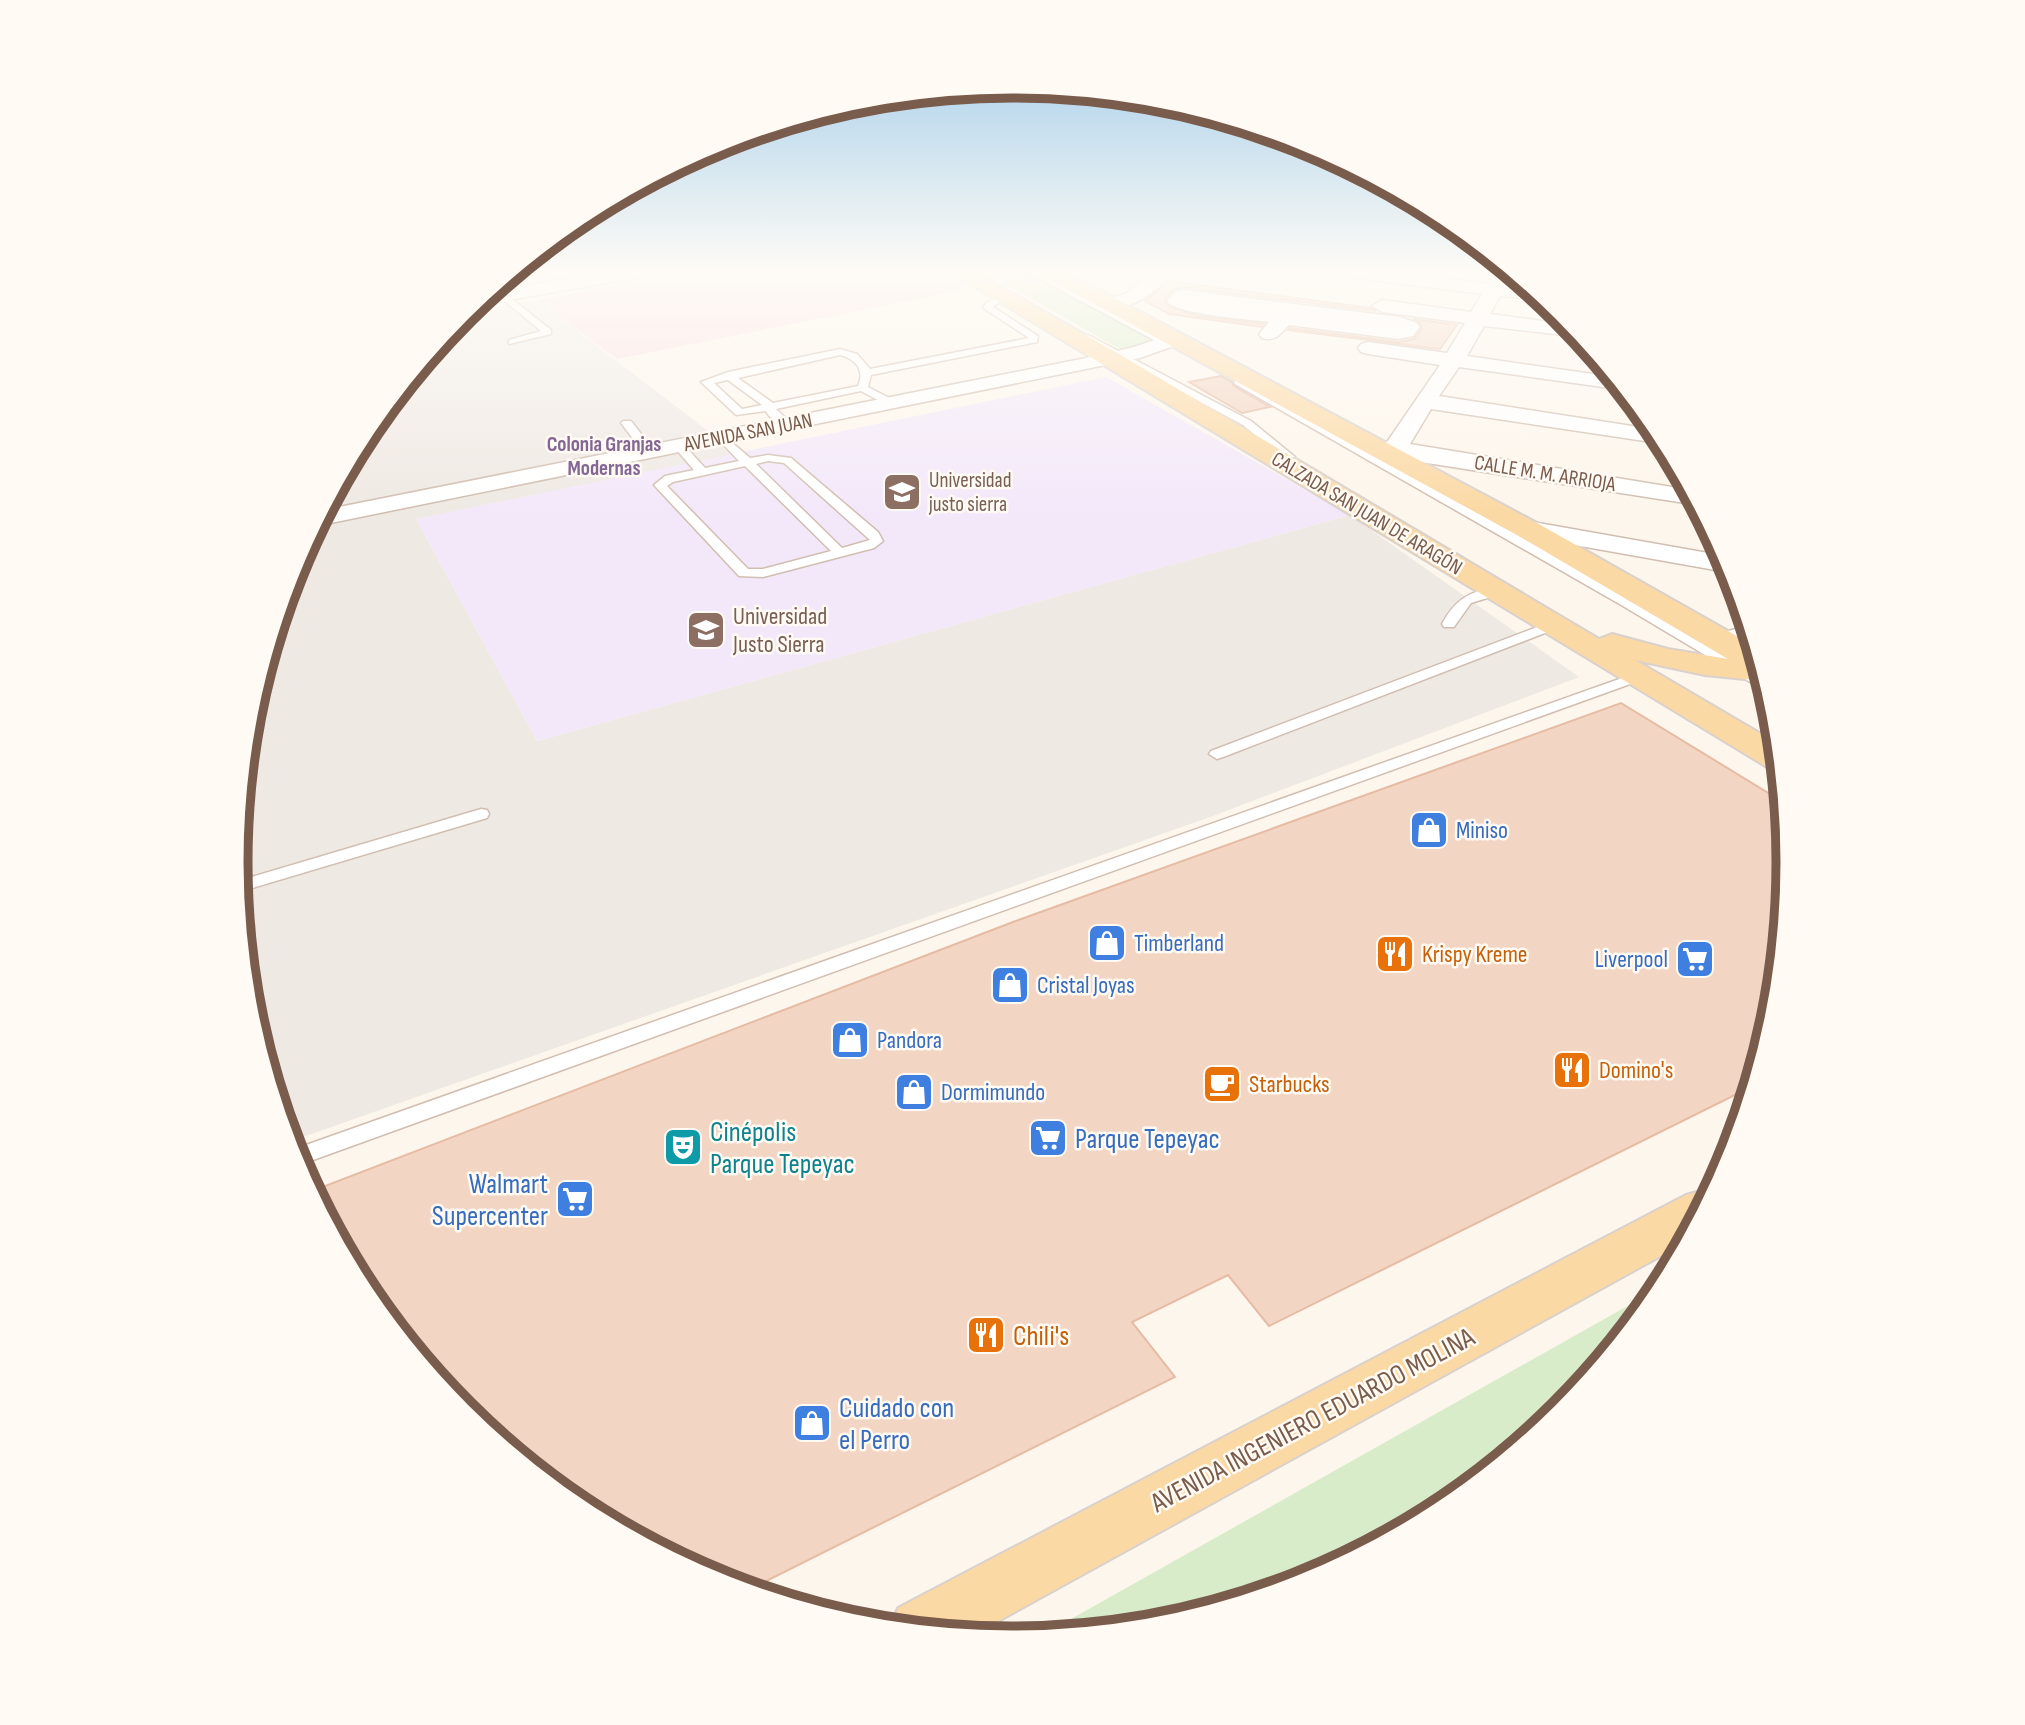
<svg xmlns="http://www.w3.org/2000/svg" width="2025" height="1725" font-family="'Sofia Sans Condensed',sans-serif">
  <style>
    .industrial { fill: #efe9e4 }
    .education { fill: #f3e8fa }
    .medical { fill: #fbdfe3 }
    .green { fill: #d8ecc9 }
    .building { fill: #f3d5c3; stroke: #e6bba3; stroke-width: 2 }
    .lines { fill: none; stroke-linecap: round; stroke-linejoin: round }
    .lane-casing { stroke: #d1beb0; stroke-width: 3 }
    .street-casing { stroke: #d1beb0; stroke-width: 3 }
    .primary-casing { stroke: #dad1cd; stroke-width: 4 }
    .lane { fill: #fff; fill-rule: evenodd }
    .street { fill: #fff; fill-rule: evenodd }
    .primary { fill: #fbd9a5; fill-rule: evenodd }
    .labels { text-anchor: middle; stroke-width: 5; stroke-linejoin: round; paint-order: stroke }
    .far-street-label { font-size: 21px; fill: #7a5c4d; stroke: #fffaf3 }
    .far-neighbourhood-label { font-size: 21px; font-weight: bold; fill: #846695; stroke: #fffaf3 }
    .far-education-label { font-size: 21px; fill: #785e54; stroke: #fffaf3; text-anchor: start }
    .education-label { font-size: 24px; fill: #785e54; stroke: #fffaf3; text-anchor: start }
    .shop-label { font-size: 24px; fill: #366cbe; stroke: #fffaf3; text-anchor: start }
    .food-label { font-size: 24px; fill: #c56008; stroke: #fffaf3; text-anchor: start }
    .near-culture-label { font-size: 28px; fill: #0d838f; stroke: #fffaf3; text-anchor: start }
    .near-shop-label { font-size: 28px; fill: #366cbe; stroke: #fffaf3; text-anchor: start }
    .near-food-label { font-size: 28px; fill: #c56008; stroke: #fffaf3; text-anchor: start }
    .near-street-label { font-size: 28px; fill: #7a5c4d; stroke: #fffaf3 }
    .rim { fill: none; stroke: #7a5c4d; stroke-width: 9 }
  </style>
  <rect width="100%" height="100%" fill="#fdf6ec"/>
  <polygon class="industrial" points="537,300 704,428 731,455 416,519 537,741 1350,515 1579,677 1213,816 289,1142 251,1014 236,862 251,711 295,565 367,431 465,312"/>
  <polygon class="education" points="1106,377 1350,515 537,741 416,519"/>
  <polygon class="medical" points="697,269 937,269 968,289 617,359 537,300"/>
  <g class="green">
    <polygon points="980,269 1020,269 1142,333 1153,343 1133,352 1116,347"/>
    <polygon points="1663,1286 1561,1412 1444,1509 1309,1580 1164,1624 1039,1637"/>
  </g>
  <g class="building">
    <polygon points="1169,281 1371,308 1376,311 1182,287 1173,290 1165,299 1165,303 1173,308 1198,316 1264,324 1262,327 1169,314 1145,301"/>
    <polygon points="1413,319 1457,325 1440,349 1288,330 1290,328 1399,342 1414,339 1422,329 1419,321"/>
    <polygon points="1221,376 1232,382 1234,386 1270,407 1242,413 1189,382"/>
    <polygon points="1621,703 1783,802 1789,863 1774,1014 1753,1086 1269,1326 1228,1275 1132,1322 1175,1377 748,1590 715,1580 581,1508 463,1411 366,1294 312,1191 1013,922"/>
  </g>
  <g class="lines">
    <defs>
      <g id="lane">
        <polygon points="1021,269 1032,269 1173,344 1165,346"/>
        <polygon points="503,292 551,330 551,334 509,344 509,340 541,331 500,297 498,295"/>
        <path d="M1001,294L1006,297L993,307L1038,336L1037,342L871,375L868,387L895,401V405H887L861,391L776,409L793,425L787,428L769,416L766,411L736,415L701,382L728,372L840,349L857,354L870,369L1029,338L983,308L986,303ZM840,355C856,359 865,370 858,386L773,403L738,378ZM728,380L762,405L742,409L714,383Z"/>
        <polygon points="1088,335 1251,421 1295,457 1285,459 1243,425 1085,340 1085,336"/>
        <polygon points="1239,379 1633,600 1764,678 1768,690 1762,689 1623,606 1235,384 1234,382"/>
        <polygon points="623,421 631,421 655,452 653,454 645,454 621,423"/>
        <path d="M722,434L750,458L768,455L791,458L878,532L883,541L874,548L763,577L739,576L654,485L665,476L694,470L675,448V444H683L705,468L739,461L716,437ZM768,461L784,463L870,540L842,548L756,464ZM745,466L831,551L763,569H748L667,486L673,482Z"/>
        <path d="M1495,587L1500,588V594L1471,603L1454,627H1444L1442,624C1455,600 1468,592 1495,587Z"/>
        <polygon points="1553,621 1560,625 1558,628 1223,757 1217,759 1209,754 1211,751"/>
        <polygon points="1639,672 1644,673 1646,676 1644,679 302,1164 298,1165 292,1150"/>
        <polygon points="481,809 487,810 489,814 487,818 239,892 238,881"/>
      </g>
      <g id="street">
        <polygon points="620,269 661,269 652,275 481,305 475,303 489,292"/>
        <path d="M1156,269H1176C1161,288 1130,314 1104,308L1101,304L1104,300L1125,294Z"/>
        <polygon points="1325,269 1377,269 1488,284 1497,269 1508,269 1513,273 1506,286 1532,289 1546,300 1500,296 1490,314 1572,325 1581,337 1484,326 1467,356 1614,377 1624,390 1459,367 1439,396 1658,430 1665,444 1431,409 1410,444 1690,490 1698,505 1375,455 1371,450 1375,445 1387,442 1440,365 1368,354 1361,352 1358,348 1361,344 1368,342 1447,353 1465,323 1382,312 1372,306 1382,300 1471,312 1482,294 1334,275"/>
        <path d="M1182,290L1400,317L1417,323L1420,327L1413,336L1398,339L1289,325C1280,334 1276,342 1262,338L1259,334L1269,322C1249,319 1178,315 1167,301L1175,292Z"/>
        <polygon points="1175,333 1182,335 1185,339 1182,343 1140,358 316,526 324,510 1086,358 1134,347"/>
        <polygon points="1527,521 1725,556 1732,573 1518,535 1514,529 1518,523"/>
        <polygon points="1748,625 1753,642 1724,651 1713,648 1709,642 1713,636"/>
      </g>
      <g id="primary">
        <polygon points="945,269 969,269 1119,354 1599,639 1612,634 1668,649 1728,659 1517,535 1038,273 1035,269 1060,269 1537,523 1735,635 1755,649 1765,681 1705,675 1635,660 1778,744 1780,770 1767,767"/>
        <polygon points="1704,1190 1713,1192 1686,1242 973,1635 890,1627 898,1608 1686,1195"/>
      </g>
    </defs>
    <use href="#lane" class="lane-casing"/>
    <use href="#street" class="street-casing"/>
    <use href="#primary" class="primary-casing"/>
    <use href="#lane" class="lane"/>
    <use href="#street" class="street"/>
    <use href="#primary" class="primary"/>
  </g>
  <linearGradient id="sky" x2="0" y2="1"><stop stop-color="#97c7e8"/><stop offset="0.53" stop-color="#fefbf6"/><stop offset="1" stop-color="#fefbf6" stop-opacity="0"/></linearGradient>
  <rect width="2025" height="511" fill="url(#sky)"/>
  <defs>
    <symbol id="school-square" viewBox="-11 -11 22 22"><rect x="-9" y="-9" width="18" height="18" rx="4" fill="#8d6e63" stroke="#fffaf3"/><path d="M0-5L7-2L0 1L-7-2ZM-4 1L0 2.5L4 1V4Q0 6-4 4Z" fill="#fff"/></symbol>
    <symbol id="university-square" viewBox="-11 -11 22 22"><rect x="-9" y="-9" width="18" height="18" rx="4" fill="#8d6e63" stroke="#fffaf3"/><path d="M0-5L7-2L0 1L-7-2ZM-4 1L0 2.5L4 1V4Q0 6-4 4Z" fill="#fff"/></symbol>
    <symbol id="shop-square" viewBox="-11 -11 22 22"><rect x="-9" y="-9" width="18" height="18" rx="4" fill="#3f7fe0" stroke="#fffaf3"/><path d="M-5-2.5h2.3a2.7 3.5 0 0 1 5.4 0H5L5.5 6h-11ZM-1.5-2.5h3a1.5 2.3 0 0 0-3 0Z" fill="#fff"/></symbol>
    <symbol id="restaurant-square" viewBox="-11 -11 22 22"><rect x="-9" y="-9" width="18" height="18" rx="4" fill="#e8710a" stroke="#fffaf3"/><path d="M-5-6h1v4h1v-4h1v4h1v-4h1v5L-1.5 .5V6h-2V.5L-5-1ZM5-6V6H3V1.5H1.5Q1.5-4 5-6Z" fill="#fff"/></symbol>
    <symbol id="supermarket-square" viewBox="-11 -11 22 22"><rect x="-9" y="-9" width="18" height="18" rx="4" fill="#3f7fe0" stroke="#fffaf3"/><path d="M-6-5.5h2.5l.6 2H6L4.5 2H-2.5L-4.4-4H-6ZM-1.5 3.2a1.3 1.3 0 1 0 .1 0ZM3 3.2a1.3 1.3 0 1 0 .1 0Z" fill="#fff"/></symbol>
    <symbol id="cafe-square" viewBox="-11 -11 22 22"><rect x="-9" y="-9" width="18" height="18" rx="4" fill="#e8710a" stroke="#fffaf3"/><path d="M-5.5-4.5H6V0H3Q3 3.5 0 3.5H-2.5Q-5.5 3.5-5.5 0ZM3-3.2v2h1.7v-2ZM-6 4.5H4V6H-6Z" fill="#fff"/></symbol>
    <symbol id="theatre-square" viewBox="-11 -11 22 22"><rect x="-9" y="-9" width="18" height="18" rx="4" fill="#0f9aa8" stroke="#fffaf3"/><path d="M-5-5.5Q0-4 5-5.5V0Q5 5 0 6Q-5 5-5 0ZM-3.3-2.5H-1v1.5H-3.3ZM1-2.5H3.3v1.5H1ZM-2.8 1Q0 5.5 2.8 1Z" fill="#fff"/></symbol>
  </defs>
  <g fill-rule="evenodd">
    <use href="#school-square" x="880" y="470" width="44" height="44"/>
    <use href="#university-square" x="684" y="608" width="44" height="44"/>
    <use href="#shop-square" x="1407" y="808" width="44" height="44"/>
    <use href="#shop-square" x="1085" y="921" width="44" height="44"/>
    <use href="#restaurant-square" x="1373" y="932" width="44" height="44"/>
    <use href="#supermarket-square" x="1673" y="937" width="44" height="44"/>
    <use href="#shop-square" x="988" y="963" width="44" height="44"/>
    <use href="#shop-square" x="828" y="1018" width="44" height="44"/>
    <use href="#restaurant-square" x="1550" y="1048" width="44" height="44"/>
    <use href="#cafe-square" x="1200" y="1062" width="44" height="44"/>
    <use href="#shop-square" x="892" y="1070" width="44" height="44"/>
    <use href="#supermarket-square" x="1026" y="1116" width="44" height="44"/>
    <use href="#theatre-square" x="661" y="1125" width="44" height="44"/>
    <use href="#supermarket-square" x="553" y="1177" width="44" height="44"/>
    <use href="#restaurant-square" x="964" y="1313" width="44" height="44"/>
    <use href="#shop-square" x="790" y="1401" width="44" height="44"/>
  </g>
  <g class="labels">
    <g class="far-street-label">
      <text transform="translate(748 432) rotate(-11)" y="7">AVENIDA SAN JUAN</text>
      <text transform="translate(1545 473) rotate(9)" y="7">CALLE M. M. ARRIOJA</text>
      <text transform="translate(1367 513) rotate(31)" y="7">CALZADA SAN JUAN DE ARAGÓN</text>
    </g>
    <g class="far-neighbourhood-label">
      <text x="604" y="451">Colonia Granjas<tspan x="604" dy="24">Modernas</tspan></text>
    </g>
    <g class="far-education-label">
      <text x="929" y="487">Universidad<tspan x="929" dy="24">justo sierra</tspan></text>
    </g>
    <g class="education-label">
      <text x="733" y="624">Universidad<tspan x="733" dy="28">Justo Sierra</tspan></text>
    </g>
    <g class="shop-label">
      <text x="1456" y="838">Miniso</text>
      <text x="1134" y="951">Timberland</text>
      <text x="1668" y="967" text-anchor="end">Liverpool</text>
      <text x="1037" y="993">Cristal Joyas</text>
      <text x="877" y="1048">Pandora</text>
      <text x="941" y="1100">Dormimundo</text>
    </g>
    <g class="food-label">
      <text x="1422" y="962">Krispy Kreme</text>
      <text x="1599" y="1078">Domino's</text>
      <text x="1249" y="1092">Starbucks</text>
    </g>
    <g class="near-culture-label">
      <text x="710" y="1141">Cinépolis<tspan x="710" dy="32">Parque Tepeyac</tspan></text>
    </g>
    <g class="near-shop-label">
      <text x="1075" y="1148">Parque Tepeyac</text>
      <text x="548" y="1193" text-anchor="end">Walmart<tspan x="548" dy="32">Supercenter</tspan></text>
      <text x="839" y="1417">Cuidado con<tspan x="839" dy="32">el Perro</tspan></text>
    </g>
    <g class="near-food-label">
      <text x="1013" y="1345">Chili's</text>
    </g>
    <g class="near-street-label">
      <text transform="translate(1312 1419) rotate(-28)" y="10">AVENIDA INGENIERO EDUARDO MOLINA</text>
    </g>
  </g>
  <path d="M0 0H2025V1725H0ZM248 862a764 764 0 1 1 1528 0a764 764 0 1 1-1528 0Z" fill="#fffaf3" fill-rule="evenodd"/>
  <path class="rim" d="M248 862a764 764 0 1 1 1528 0a764 764 0 1 1-1528 0Z"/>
</svg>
